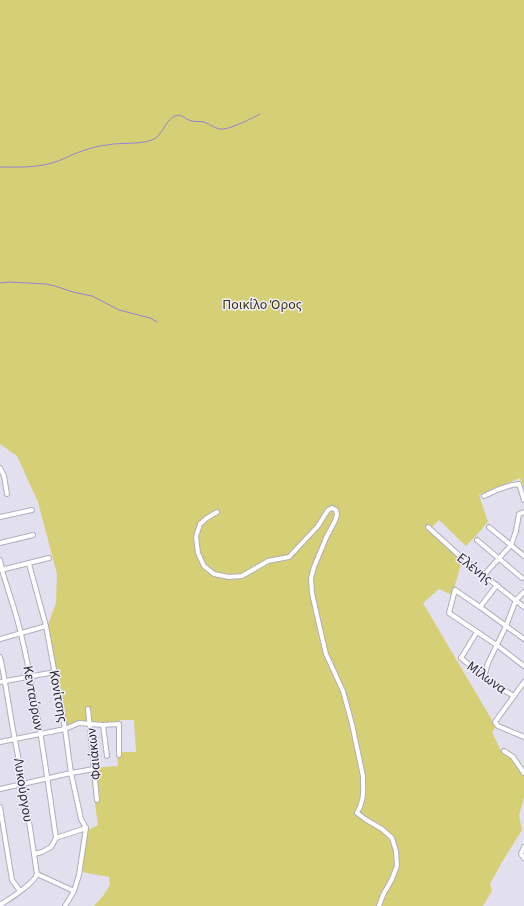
<svg xmlns="http://www.w3.org/2000/svg" width="524" height="906" font-family="'Source Sans 3',sans-serif">
  <style>
    .green { fill: #d5d076 }
    .lines { fill: none; stroke-linecap: round; stroke-linejoin: round }
    .stream { stroke: #9682d0; stroke-width: 1 }
    .minor-casing { stroke: #b0adbc; stroke-width: 6 }
    .minor { stroke: #fff; stroke-width: 4 }
    .labels { text-anchor: middle; stroke-width: 3; stroke-linejoin: round; paint-order: stroke }
    .park-label { font-size: 14px; fill: #38350c; stroke: #f0edfd }
    .street-label { font-size: 14px; fill: #2b2a30; stroke: #f0edfd }
  </style>
  <rect width="100%" height="100%" fill="#e2dfef"/>
  <polygon class="green" points="0,0 524,0 524,488 520,478 479,495 488,522 483,527 483,528 466,546 439,520 432,527 463,558 452,595 439,589 423,603 496,727 492,732 502,753 511,758 524,775 524,797 519,816 522,830 502,862 490,884 492,891 483,906 94,906 103,896 110,885 109,877 82,872 88,830 98,825 90,768 118,766 117,752 136,752 134,720 120,720 120,723 103,723 79,721 66,726 48,625 56,603 57,574 38,502 17,456 0,444"/>
  <g class="lines">
    <g class="stream">
      <path d="M0,167C17,167 35,168 52,163C60,161 67,157 74,154C84,150 96,146 107,145C122,142 137,145 152,140C163,136 164,121 175,116C182,113 185,120 192,121C196,122 200,121 204,122C210,124 216,130 224,129C232,128 253,118 260,114"/>
      <polyline points="0,283 9,282 46,284 55,286 73,292 92,296 119,310 150,318 157,322"/>
    </g>
    <defs>
      <g id="minor">
        <polyline points="0,468 4,476 7,494"/>
        <path d="M484,496C494,491 506,485 519,484L524,500"/>
        <path d="M217,512L207,518L200,524L196,537L198,553L204,566L214,574L229,577L242,576L268,561L289,557L318,526L328,510L332,508L336,510L337,515L335,521L326,538L314,567L311,578L312,593L321,633L326,654L343,691L352,724L363,776C363,791 365,799 357,813L365,819L382,829L392,838L396,851L397,866L392,879L383,895L379,906"/>
        <polyline points="0,517 32,510"/>
        <polyline points="428,527 462,558 524,607"/>
        <polyline points="489,527 524,556"/>
        <polyline points="477,540 522,578"/>
        <polyline points="0,543 33,535"/>
        <path d="M0,560L2,570C8,591 16,612 21,634C37,701 46,770 56,838"/>
        <polyline points="29,564 46,626 65,729 71,773 81,819 86,828"/>
        <polyline points="1,570 49,558"/>
        <polyline points="484,575 511,545 516,531 519,514 524,512"/>
        <polyline points="480,607 497,585"/>
        <polyline points="477,632 461,658 493,684 514,696"/>
        <polyline points="0,639 46,626"/>
        <polyline points="524,639 480,607 455,590 449,613 498,646 524,666"/>
        <path d="M0,657C6,683 9,709 14,735C23,781 30,827 37,874C34,884 9,899 0,905"/>
        <polyline points="484,677 488,663 506,626 516,600 524,592"/>
        <polyline points="0,682 55,672"/>
        <polyline points="524,682 495,722 498,726 524,737"/>
        <polyline points="88,709 97,800"/>
        <polyline points="103,725 107,756"/>
        <polyline points="0,742 65,729 79,723 103,725 119,724 119,755"/>
        <polyline points="504,751 513,757 524,773"/>
        <polyline points="0,789 71,773 94,769"/>
        <polyline points="0,807 12,880 20,891"/>
        <polyline points="524,847 521,854 524,858"/>
        <polyline points="34,854 42,852 51,847 56,838 86,828"/>
        <polyline points="37,874 74,891"/>
        <polyline points="65,906 74,891 79,875 86,828"/>
      </g>
    </defs>
    <use href="#minor" class="minor-casing"/>
    <use href="#minor" class="minor"/>
  </g>
  <g class="labels">
    <g class="park-label">
      <text x="262" y="309">Ποικίλο Όρος</text>
    </g>
    <g class="street-label">
      <text transform="translate(475 568) rotate(38)" y="5">Ελένης</text>
      <text transform="translate(487 677) rotate(36)" y="5">Μίλωνα</text>
      <text transform="translate(59 696) rotate(80)" y="5">Κονίτσης</text>
      <text transform="translate(34 698) rotate(80)" y="5">Κενταύρων</text>
      <text transform="translate(93 754) rotate(-96)" y="5">Φαιάκων</text>
      <text transform="translate(24 790) rotate(81)" y="5">Λυκούργου</text>
    </g>
  </g>
</svg>
